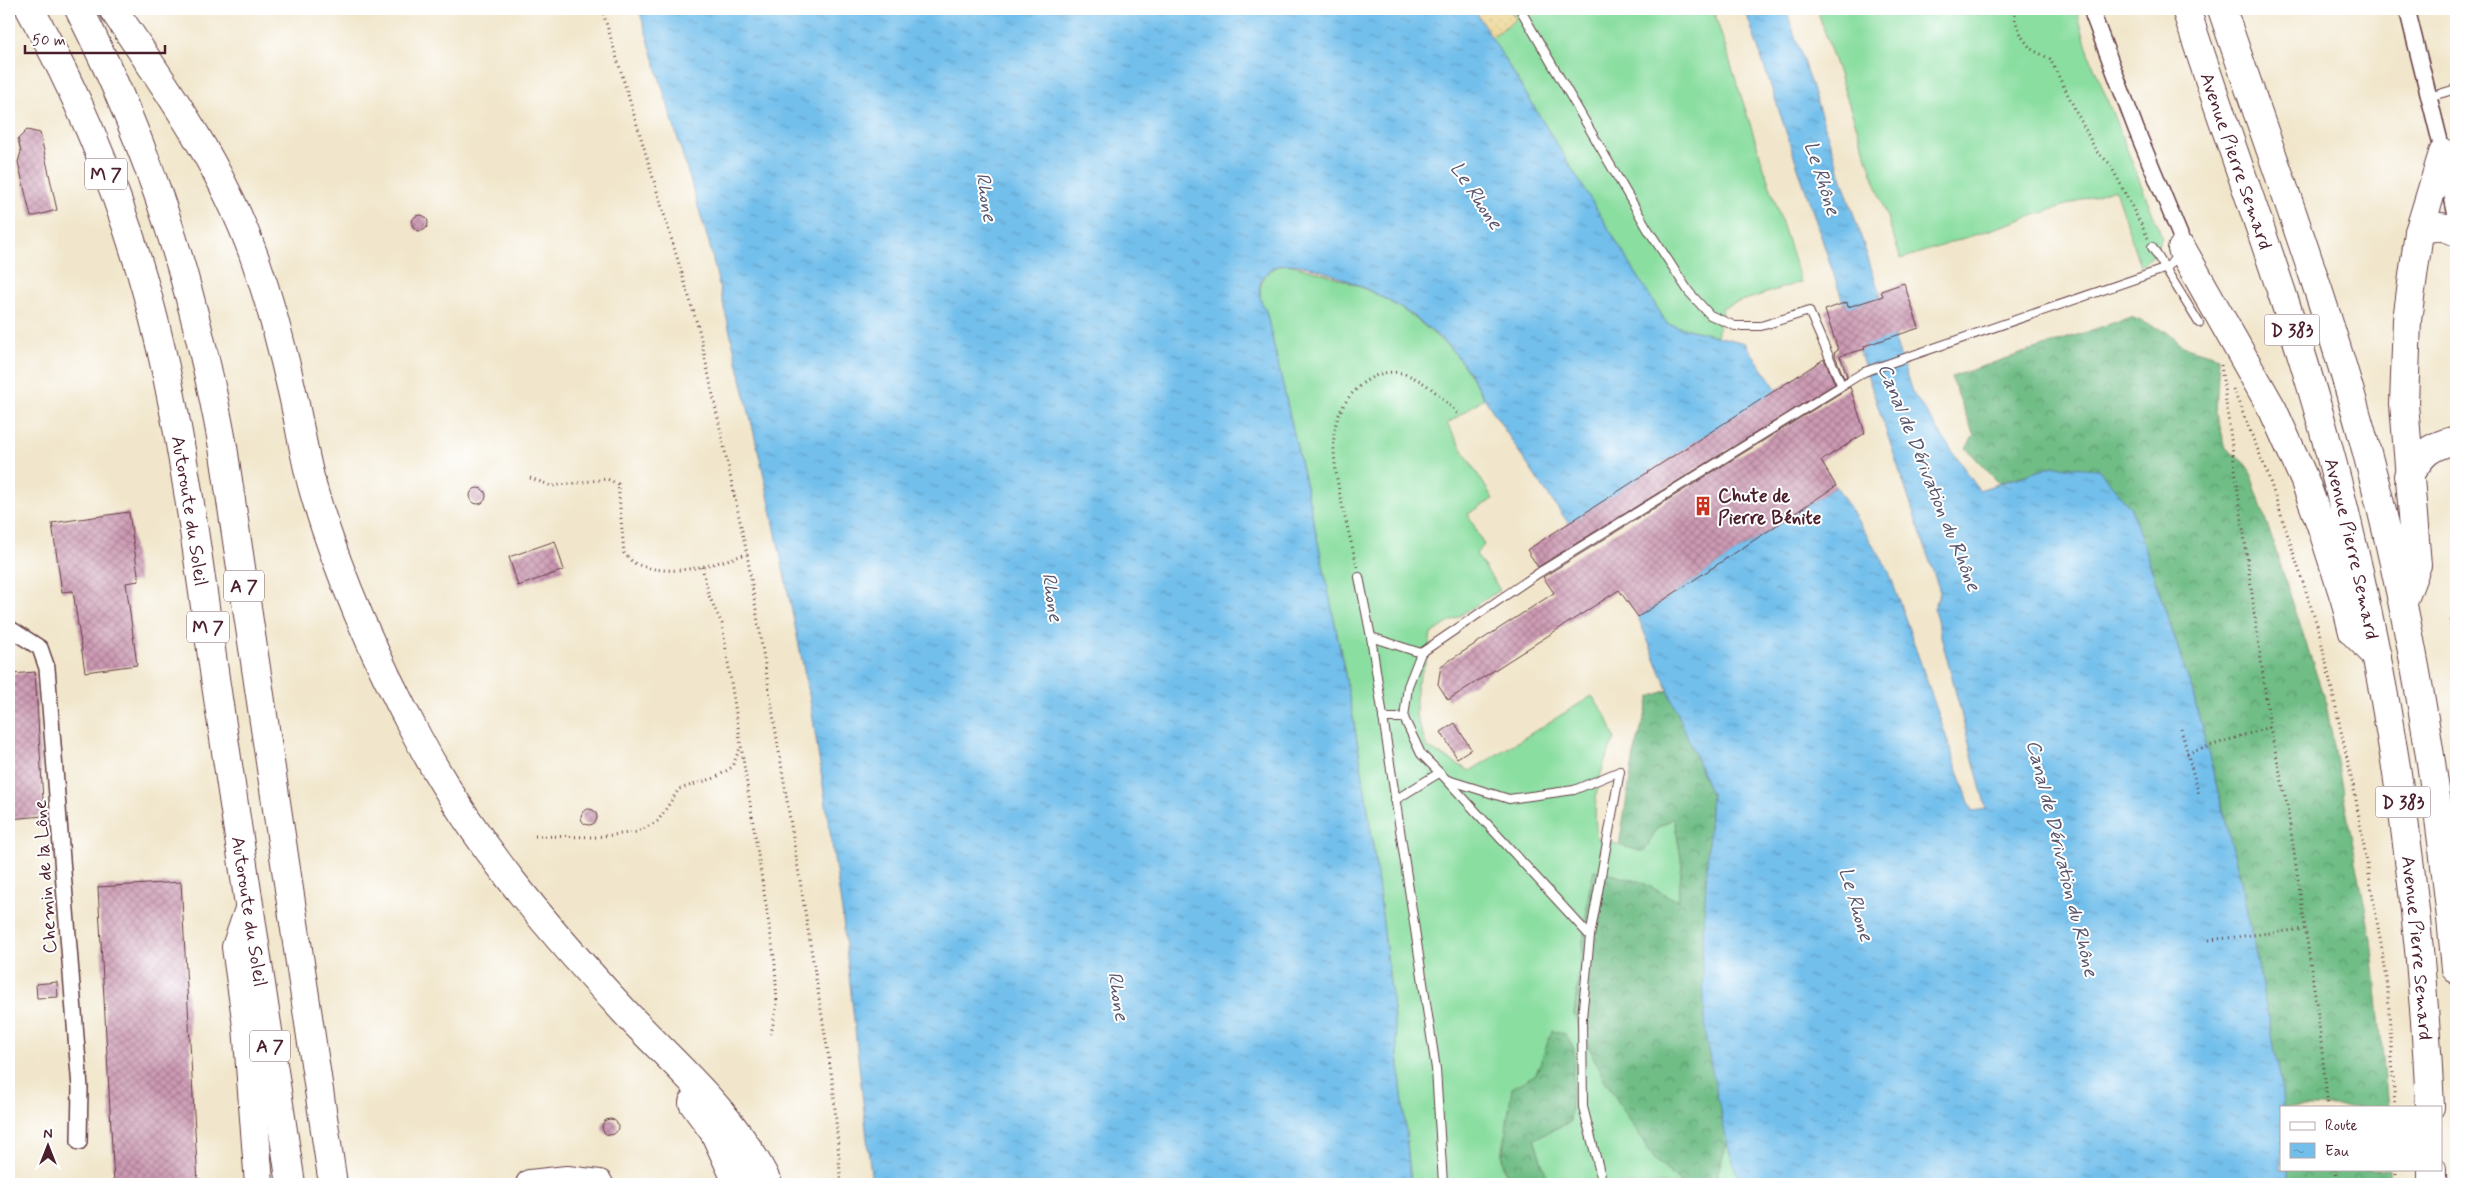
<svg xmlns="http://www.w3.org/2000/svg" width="2465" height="1193" font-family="Mynerve,sans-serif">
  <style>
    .grass { fill: #8adea0; stroke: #6a7e66 }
    .forest { fill: url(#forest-crowns); stroke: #5c6e58 }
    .sand { fill: url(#sand-dots); stroke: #9c7c64 }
    .water { fill: url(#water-ripples); stroke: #5e6f8c }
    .building { fill: url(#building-cross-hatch) }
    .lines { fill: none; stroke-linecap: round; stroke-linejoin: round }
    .lane-casing { stroke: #633d43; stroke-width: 10 }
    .street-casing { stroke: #633d43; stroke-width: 18 }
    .highway-casing { stroke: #633d43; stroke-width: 30 }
    .path { stroke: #633d43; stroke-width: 3; stroke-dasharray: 1 4; stroke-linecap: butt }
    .lane { stroke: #fff; stroke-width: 8 }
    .street { stroke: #fff; stroke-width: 15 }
    .highway { stroke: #fff; stroke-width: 28 }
    .labels { text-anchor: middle; stroke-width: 4; stroke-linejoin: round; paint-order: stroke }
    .shield { fill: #fff; stroke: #80626b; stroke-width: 1 }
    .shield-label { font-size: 18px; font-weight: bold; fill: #4a1f2b }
    .street-label { font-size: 19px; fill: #4a1f2b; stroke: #fff }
    .poi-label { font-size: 19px; font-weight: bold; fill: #4a1f2b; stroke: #fff; text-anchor: start }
    .water-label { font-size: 20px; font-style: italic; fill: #58576f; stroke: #fff }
  </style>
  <defs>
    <pattern id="forest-crowns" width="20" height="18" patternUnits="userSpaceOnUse" patternTransform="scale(1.25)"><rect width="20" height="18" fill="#6fbd86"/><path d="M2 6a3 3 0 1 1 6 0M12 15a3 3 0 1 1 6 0" fill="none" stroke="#5d996e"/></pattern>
    <pattern id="sand-dots" width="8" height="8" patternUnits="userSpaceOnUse" patternTransform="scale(1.25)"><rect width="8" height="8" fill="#eeda9e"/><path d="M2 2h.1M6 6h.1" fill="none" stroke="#cebb88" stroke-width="1.8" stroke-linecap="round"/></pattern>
    <pattern id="water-ripples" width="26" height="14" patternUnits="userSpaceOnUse" patternTransform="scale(1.25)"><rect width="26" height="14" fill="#72bfec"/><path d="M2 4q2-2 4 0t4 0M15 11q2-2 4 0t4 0" fill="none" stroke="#609bbf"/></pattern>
    <pattern id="building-cross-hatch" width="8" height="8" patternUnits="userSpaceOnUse" patternTransform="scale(1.25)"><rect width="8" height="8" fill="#cc9ab3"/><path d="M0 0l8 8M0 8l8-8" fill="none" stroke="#a87d92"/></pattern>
  </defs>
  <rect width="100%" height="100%" fill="#fff"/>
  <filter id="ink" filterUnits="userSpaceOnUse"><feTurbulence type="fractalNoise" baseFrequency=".02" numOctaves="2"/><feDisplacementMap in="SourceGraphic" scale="10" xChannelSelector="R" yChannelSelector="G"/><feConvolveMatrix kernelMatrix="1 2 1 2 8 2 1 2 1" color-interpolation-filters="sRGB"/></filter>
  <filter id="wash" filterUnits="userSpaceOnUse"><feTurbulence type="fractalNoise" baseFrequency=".0096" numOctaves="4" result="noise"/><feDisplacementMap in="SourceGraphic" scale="20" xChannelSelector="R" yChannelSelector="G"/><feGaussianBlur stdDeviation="1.12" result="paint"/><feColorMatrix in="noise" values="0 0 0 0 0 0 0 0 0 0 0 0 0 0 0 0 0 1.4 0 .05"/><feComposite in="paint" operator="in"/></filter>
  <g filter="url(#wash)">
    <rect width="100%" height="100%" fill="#f1e6cb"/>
    <g class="grass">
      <polygon points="1509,9 1713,9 1801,282 1723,307 1717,336 1667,324 1491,37 1516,19"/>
      <polygon points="1817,9 2076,9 2090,57 2162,237 2154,255 2140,266 2115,189 1901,259"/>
      <path d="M1287,264C1343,276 1392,296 1435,335C1442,342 1451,348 1457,356C1467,369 1475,384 1484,398L1447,424L1493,499L1468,514L1484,545L1476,554L1500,590L1431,634L1427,658L1416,687V716L1427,747L1470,771L1592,696L1606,715L1615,739C1598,772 1592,801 1597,838L1644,852L1658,827L1674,818L1682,864L1678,902L1641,882L1594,870L1589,892L1574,1015L1603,1077L1655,1160L1682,1184H1546L1547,1178L1534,1139L1570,1122L1574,1049L1565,1034C1546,1060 1498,1126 1502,1158C1503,1167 1507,1176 1510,1184H1411C1397,1044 1383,903 1361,764C1336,612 1300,461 1266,311C1252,290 1264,267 1287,264Z"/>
      <polygon points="1727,1143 1740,1184 1714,1184"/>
    </g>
    <g class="forest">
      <polygon points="2131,317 2167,332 2183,346 2219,357 2216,412 2226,448 2248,466 2326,704 2371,939 2388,1107 2283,1107 2281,1081 2241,881 2192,690 2131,508 2054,466 1999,483 1966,448 1974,435 1951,377"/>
      <polygon points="1668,690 1711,794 1702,955 1727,1143 1714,1184 1682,1184 1655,1160 1603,1077 1574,1015 1589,892 1594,870 1641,882 1678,901 1682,864 1674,818 1658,827 1644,852 1619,845 1634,755 1650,697"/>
      <polygon points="1552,1031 1565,1034 1574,1049 1570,1122 1534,1139 1547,1178 1546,1184 1510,1184 1502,1157 1512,1088 1536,1074"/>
      <polygon points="2288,1169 2389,1169 2389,1184 2289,1184"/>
    </g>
    <polygon class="sand" points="1474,9 1509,9 1516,19 1491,37"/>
    <g class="water">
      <path d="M639,9H1474L1667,324L1745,343L1777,390L1570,525C1542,488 1517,449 1492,410C1480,392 1470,372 1457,356C1447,343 1431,330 1418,320C1394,300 1310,257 1280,265C1273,267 1266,273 1262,279C1257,289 1260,302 1266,311C1300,461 1336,612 1361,764C1383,903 1397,1044 1411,1184H872L842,911L810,699L765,480L709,243Z"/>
      <polygon points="1745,9 1786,9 1912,392 1979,490 2054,466 2098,469 2131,508 2192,690 2241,881 2281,1081 2283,1107 2281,1169 2288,1169 2289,1184 1740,1184 1727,1143 1706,1041 1702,955 1711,794 1638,617 1836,486 1888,569 1972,811 1986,809 1934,609 1940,592"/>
    </g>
    <g id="blocks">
      <g class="building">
        <polygon points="27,130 40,133 57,210 31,217 18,162 21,152 18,139"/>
        <circle cx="420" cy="223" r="8"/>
        <polygon points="1904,283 1919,328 1864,346 1865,349 1840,356 1847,376 1844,378 1834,353 1838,350 1825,310 1847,302 1848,307 1883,296 1881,291"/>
        <polygon points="1824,359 1835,384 1538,567 1527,550"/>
        <polygon points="1850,387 1865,433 1821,461 1836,486 1638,617 1619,590 1448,700 1438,684 1441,666 1554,593 1543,577"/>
        <circle cx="478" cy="496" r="8"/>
        <polygon points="129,512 139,581 126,583 137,665 85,672 73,591 62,592 52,523"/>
        <polygon points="555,541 564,570 518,586 509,557"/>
        <polygon points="35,672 44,816 9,819 9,690 14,690 13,674"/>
        <polygon points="1455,723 1471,749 1457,758 1441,732"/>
        <circle cx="589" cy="817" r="8"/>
        <polygon points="181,882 198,1184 114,1184 98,887"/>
        <polygon points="57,982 58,997 37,998 36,984"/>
        <circle cx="610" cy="1127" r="8"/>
      </g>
    </g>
  </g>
  <g filter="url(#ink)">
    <use href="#blocks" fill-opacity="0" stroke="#633d43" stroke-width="1"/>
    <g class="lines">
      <defs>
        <g id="lane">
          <polyline points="1520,9 1647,228 1689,292 1710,315 1735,326 1761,326 1809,311 1841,384"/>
          <polyline points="2429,97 2456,89"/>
          <polyline points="2152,247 2199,323"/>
          <polyline points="1359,577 1371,637 1436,1069 1443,1184"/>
          <polyline points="1371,637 1421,653"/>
          <polyline points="1383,718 1404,718"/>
          <polyline points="1448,780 1509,799 1574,790 1620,771"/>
          <polyline points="1395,800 1439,773"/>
          <polyline points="1590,936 1446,779 1421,754 1404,718 1408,686 1421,653 1540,572 1864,372 2167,268 2179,253"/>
          <polyline points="1603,1184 1583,1107 1582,1018 1590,936 1620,771"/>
        </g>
        <g id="street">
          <polyline points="2093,9 2093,15 2136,129 2180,235 2182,249"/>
          <polyline points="2407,9 2443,153 2456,216"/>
          <polyline points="9,628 40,648 47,668 80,1088 79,1142"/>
        </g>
        <g id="highway">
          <path id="s1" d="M30,9C89,114 134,231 161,349C186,459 200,573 216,685C241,851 266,1018 291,1184"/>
          <path d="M79,9C152,153 194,288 223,447L333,1184"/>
          <path d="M113,9C167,88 223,168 255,259C270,302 282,347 292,391C300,425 304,458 314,492C339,577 376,660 418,738C473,842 545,925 624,1011C676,1067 735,1114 768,1184"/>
          <path id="s2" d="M2186,9C2231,151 2286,291 2325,435C2385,655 2420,879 2430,1107"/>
          <path d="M2222,9C2271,155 2326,300 2366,449C2412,620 2440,794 2456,969"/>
          <path d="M2419,232C2433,225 2443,225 2456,232"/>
          <polyline points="2182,249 2273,410 2304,479 2322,528 2345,600 2353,632 2377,656"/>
          <path d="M2408,476C2424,452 2428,447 2456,440"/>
          <polyline points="2403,602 2417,565 2404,404 2407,320 2419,232 2443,153"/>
          <polyline points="248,912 236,947 247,1026 259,1184"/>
          <polyline points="693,1103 714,1132 738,1184"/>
          <polyline points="530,1184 567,1180 599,1184"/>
          <polyline points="2432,1184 2432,1169"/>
        </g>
      </defs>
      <use href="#lane" class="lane-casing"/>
      <use href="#street" class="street-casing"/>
      <use href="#highway" class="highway-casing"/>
      <g class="path">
        <polyline points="602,9 699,330 747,554 833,1084 841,1184"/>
        <polyline points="2015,9 2015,20 2022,37 2031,49 2050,59 2096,151 2110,164 2148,238"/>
        <polyline points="2221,365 2270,727 2287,805 2318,1015 2328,1107"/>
        <polyline points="2233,389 2267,472 2319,631 2355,794 2387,979 2395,1107"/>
        <path d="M530,478L552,486L607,479L618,484L624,553C628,557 633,564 639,565C675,578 713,564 747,554"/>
        <polyline points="702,567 709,596 722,624 775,963 777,1004 771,1034"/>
        <path d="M1357,567C1348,526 1332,477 1334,436C1335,404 1369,363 1405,374C1428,382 1442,398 1459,415"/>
        <polyline points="2456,606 2451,619 2456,659"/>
        <polyline points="2181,729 2199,795"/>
        <polyline points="2187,753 2270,727"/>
        <polyline points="535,836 595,837 638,832 658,821 679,789 715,778 732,767 740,748"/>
        <polyline points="2209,940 2304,929"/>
        <polyline points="2335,1169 2336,1184"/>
        <polyline points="2396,1169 2396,1184"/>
      </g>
      <use href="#lane" class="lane"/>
      <use href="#street" class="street"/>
      <use href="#highway" class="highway"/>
    </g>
  </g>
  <defs>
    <symbol id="building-bare" viewBox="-9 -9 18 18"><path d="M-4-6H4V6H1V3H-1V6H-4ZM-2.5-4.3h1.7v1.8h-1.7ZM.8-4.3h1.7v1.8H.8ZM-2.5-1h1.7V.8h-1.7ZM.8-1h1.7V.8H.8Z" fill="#c8321e" stroke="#fff" stroke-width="2.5" paint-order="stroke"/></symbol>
  </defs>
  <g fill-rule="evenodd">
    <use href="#building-bare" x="1689" y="492" width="28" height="28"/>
  </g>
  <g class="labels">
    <g class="shield">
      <rect x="85" y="158.5" width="42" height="31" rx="4"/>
      <rect x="2264.5" y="314.5" width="55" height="31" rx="4"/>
      <rect x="224" y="570.5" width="40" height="31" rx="4"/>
      <rect x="187" y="611.5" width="42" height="31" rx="4"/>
      <rect x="2375.5" y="786.5" width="55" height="31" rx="4"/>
      <rect x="250" y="1030.5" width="40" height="31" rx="4"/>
    </g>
    <g class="shield-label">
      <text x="106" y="180">M 7</text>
      <text x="2292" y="336">D 383</text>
      <text x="244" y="592">A 7</text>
      <text x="208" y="633">M 7</text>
      <text x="2403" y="808">D 383</text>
      <text x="270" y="1052">A 7</text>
    </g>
    <g class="street-label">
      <text dy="7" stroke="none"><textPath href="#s2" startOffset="160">Avenue Pierre Semard</textPath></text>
      <text dy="7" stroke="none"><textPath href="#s1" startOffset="530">Autoroute du Soleil</textPath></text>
      <text dy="7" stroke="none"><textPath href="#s2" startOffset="565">Avenue Pierre Semard</textPath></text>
      <text transform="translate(44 877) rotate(-94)" y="7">Chemin de la Lône</text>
      <text dy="7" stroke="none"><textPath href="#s1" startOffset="935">Autoroute du Soleil</textPath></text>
      <text dy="7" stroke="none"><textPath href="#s2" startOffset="970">Avenue Pierre Semard</textPath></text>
    </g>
    <g class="poi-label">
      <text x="1718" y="502">Chute de<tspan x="1718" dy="22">Pierre Bénite</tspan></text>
    </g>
    <g class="water-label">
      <text transform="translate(1823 178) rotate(72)" y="7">Le Rhône</text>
      <text transform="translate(1477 195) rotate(56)" y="7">Le Rhone</text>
      <text transform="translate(987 197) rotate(81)" y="7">Rhone</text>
      <text transform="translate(1930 477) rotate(68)" y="7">Canal de Dérivation du Rhône</text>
      <text transform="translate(1053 597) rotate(81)" y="7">Rhone</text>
      <text transform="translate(2063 858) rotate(76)" y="7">Canal de Dérivation du Rhône</text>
      <text transform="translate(1857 904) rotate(73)" y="7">Le Rhone</text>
      <text transform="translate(1119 996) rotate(81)" y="7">Rhone</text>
    </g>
  </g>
  <rect width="2465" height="1193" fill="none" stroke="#fff" stroke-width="30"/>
  <rect x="2280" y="1106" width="162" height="65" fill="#ffffff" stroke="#b7a5aa"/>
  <rect x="2290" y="1122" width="25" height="8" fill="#ffffff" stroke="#b7a5aa"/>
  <text x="2325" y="1130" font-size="15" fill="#4a1f2b">Route</text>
  <rect x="2290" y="1143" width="25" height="15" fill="url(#water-ripples)" stroke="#b7a5aa"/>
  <text x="2325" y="1156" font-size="15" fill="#4a1f2b">Eau</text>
  <g transform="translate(48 1146)" stroke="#ffffff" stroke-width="4" paint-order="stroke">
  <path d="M0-4L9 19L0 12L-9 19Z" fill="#4a1f2b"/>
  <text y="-8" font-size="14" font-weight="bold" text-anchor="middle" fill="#4a1f2b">N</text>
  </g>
  <path d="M25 45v8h140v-8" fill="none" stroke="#4a1f2b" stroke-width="2.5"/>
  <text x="32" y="45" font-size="15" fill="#4a1f2b" stroke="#ffffff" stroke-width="4" paint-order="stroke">50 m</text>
</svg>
